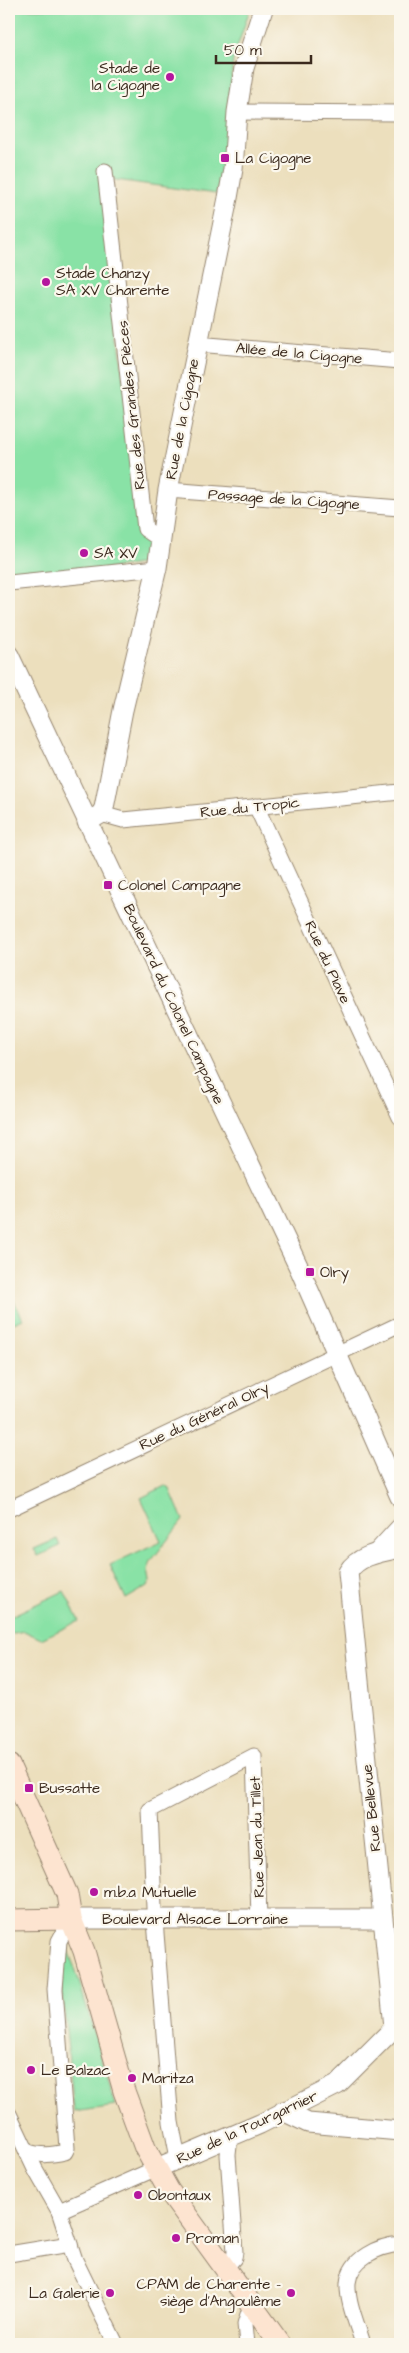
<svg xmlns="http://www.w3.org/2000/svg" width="409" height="2353" font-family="'Architects Daughter',sans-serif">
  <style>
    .green { fill: #89e2a6; stroke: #628662 }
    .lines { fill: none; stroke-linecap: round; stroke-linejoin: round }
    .minor-casing { stroke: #94846e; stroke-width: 17 }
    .tertiary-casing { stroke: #94846e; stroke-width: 21 }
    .secondary-casing { stroke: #94846e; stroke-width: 23 }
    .minor { stroke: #fff; stroke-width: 15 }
    .tertiary { stroke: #fff; stroke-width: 19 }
    .secondary { stroke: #fde4d0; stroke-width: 21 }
    .poi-dot { fill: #b5179e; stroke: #fbf7ec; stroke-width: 2 }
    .labels { text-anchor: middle; stroke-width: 4.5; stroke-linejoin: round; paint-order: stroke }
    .poi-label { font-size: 15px; fill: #3b2a1e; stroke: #fbf7ec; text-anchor: start }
    .street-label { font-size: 15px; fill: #3b2a1e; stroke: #fbf7ec }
  </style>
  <rect width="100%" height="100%" fill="#fbf7ec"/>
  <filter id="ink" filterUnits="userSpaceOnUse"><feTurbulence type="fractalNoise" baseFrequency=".02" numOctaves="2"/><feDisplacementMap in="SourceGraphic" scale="10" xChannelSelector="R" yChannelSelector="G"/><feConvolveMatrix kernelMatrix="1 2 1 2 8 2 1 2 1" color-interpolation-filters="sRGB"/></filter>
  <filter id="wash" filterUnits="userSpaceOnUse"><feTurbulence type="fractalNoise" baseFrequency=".0096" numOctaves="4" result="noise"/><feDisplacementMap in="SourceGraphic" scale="20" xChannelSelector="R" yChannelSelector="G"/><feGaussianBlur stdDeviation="1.12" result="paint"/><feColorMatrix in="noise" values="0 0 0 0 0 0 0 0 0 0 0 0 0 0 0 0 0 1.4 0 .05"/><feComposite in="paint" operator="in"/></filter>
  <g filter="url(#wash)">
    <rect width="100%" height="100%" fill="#ecdfbd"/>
    <g class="green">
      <polygon points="9,9 250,9 233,60 223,173 216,194 102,178 139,529 155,543 151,562 72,575 9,573"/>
      <polygon points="9,1278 14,1288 9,1291 23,1319 9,1325"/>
      <polygon points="165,1486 169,1487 183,1520 151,1561 148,1570 150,1581 148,1586 126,1599 110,1565 161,1541 141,1498"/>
      <polygon points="57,1539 60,1546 38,1556 34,1549"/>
      <polygon points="64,1591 79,1621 41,1639 24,1631 9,1634 9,1617"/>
      <polygon points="66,1946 76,1971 116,2106 74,2112 61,1978"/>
    </g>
  </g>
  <g filter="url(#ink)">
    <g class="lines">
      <defs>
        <g id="minor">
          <polyline points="237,112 400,113"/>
          <polyline points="105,171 145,529 161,540"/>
          <polyline points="197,344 400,361"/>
          <polyline points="168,490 400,508"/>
          <polyline points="9,583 157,568"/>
          <polyline points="256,806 400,1117"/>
          <polyline points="101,814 123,820 400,792"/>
          <polyline points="9,1509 400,1324"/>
          <polyline points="9,2114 35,2169 59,2211 75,2260 116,2344"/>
          <path d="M27,2152C41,2156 51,2155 65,2152L67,2148L55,1989L59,1941L71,1919"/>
          <polyline points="178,2158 171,2122 154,1908 150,1810 254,1756 259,1918"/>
          <polyline points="59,2211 157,2168"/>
          <polyline points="9,2254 70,2244"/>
          <polyline points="225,2268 234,2258 235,2252 228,2155 230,2137"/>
          <polyline points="247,2344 245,2324 251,2305"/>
          <path d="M363,2344C358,2326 347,2303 348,2283C350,2258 379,2246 400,2244"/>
        </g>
        <g id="tertiary">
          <polyline points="9,655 300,1270 400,1497"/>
          <polyline points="87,822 101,814 104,808 123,710 157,568 168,490 228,198 233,169 237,112 244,68 263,9"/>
          <polyline points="377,1553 400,1528"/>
          <polyline points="71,1919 382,1919"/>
          <path d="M394,2027L348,1572C358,1555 382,1552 400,1548"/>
          <polyline points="283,2111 308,2123 400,2131"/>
          <polyline points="157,2168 260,2124 337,2085 400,2022"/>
        </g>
        <g id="secondary">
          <polyline points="9,1765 67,1894 71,1919 84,1951 124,2091 145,2148 169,2191 280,2344"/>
          <polyline points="9,1920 71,1919"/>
        </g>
      </defs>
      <use href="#minor" class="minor-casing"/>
      <use href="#tertiary" class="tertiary-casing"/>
      <use href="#secondary" class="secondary-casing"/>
      <use href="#minor" class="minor"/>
      <use href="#tertiary" class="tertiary"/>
      <use href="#secondary" class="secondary"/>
    </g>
  </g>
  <g class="poi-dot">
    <circle cx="170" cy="77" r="5"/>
    <rect x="220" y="153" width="10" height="10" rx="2.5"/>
    <circle cx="46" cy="282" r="5"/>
    <circle cx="84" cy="553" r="5"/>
    <rect x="103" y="880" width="10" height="10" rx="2.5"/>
    <rect x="305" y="1267" width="10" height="10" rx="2.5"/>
    <rect x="24" y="1783" width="10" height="10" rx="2.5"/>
    <circle cx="94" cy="1892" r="5"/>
    <circle cx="31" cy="2070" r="5"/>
    <circle cx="132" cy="2078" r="5"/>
    <circle cx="138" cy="2195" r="5"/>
    <circle cx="176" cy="2238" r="5"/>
    <circle cx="110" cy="2293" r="5"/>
    <circle cx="291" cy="2293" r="5"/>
  </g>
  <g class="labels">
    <g class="poi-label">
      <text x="160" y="73" text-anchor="end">Stade de<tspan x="160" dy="17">la Cigogne</tspan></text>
      <text x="235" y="163">La Cigogne</text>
      <text x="56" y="278">Stade Chanzy<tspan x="56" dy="17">SA XV Charente</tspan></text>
      <text x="94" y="558">SA XV</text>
      <text x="118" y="890">Colonel Campagne</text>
      <text x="320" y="1277">Olry</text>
      <text x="39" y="1793">Bussatte</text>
      <text x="104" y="1897">m.b.a Mutuelle</text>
      <text x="41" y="2075">Le Balzac</text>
      <text x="142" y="2083">Maritza</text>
      <text x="148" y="2200">Obontaux</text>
      <text x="186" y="2243">Proman</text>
      <text x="281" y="2289" text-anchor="end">CPAM de Charente -<tspan x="281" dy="17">siège d'Angoulême</tspan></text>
      <text x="100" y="2298" text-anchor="end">La Galerie</text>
    </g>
    <g class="street-label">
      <text transform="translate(299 353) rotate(5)" y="5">Allée de la Cigogne</text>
      <text transform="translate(131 405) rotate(-96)" y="5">Rue des Grandes Pièces</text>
      <text transform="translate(182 419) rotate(-79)" y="5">Rue de la Cigogne</text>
      <text transform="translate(284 499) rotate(4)" y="5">Passage de la Cigogne</text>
      <text transform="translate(250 807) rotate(-6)" y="5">Rue du Tropic</text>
      <text transform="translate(328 962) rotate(65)" y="5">Rue du Piave</text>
      <text transform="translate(174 1004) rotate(65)" y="5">Boulevard du Colonel Campagne</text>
      <text transform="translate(204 1416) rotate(-25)" y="5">Rue du Général Olry</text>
      <text transform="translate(371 1808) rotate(-96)" y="5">Rue Bellevue</text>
      <text transform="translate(257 1837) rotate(-92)" y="5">Rue Jean du Tillet</text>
      <text x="195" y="1924">Boulevard Alsace Lorraine</text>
      <text transform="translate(247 2127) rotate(-25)" y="5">Rue de la Tourgarnier</text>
    </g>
  </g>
  <rect width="409" height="2353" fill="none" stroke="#fbf7ec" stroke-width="30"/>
  <path d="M216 55v8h95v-8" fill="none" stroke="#3b2a1e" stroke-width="2.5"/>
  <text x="224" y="55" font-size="15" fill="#3b2a1e" stroke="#fbf7ec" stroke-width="4" paint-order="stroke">50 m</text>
</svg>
